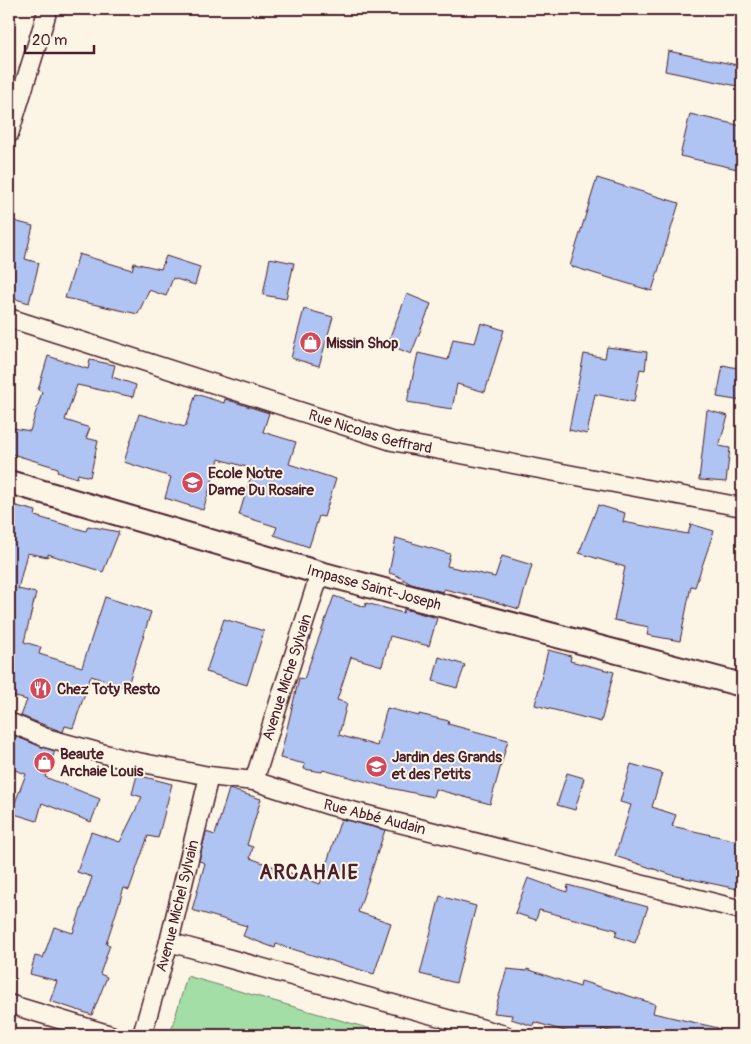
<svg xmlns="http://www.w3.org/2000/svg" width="751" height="1044" font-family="Pangolin,sans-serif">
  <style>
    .green { fill: #a2dea5; stroke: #767e68 }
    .building { fill: #afc4f2; stroke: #4a1f2b }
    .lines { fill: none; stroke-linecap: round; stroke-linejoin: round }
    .minor-casing { stroke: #4a1f2b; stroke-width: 21 }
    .tertiary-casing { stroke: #4a1f2b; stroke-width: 26 }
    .minor { stroke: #fcf5e5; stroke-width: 18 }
    .tertiary { stroke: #fcf5e5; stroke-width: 22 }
    .labels { text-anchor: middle; stroke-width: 4; stroke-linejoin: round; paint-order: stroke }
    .poi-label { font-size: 15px; font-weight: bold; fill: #4a1f2b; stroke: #fcf5e5; text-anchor: start }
    .street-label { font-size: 15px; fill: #4a1f2b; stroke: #fcf5e5 }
    .district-label { font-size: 20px; font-weight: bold; letter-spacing: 1px; fill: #4a1f2b; stroke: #fcf5e5 }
  </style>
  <rect width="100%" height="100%" fill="#fcf5e5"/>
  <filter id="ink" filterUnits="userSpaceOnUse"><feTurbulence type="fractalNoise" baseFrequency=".02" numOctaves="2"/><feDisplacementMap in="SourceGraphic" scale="10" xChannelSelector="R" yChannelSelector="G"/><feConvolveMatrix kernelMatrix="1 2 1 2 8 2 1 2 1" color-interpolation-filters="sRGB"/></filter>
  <g filter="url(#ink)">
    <polygon class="green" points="187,976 392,1035 170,1035"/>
    <g class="building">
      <polygon points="668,51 742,66 742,87 665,71"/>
      <polygon points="690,114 742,126 742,170 680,156"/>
      <polygon points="597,178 679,203 652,291 570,266"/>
      <polygon points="14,221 33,226 25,259 39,263 29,303 9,297 9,241"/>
      <polygon points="79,254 132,270 134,263 161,269 166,256 200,267 195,285 173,278 166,296 149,290 138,314 65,298"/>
      <polygon points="270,258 294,263 286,299 263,295"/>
      <polygon points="407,294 431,304 411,354 387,344"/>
      <polygon points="304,309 333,317 319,366 291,358"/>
      <polygon points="481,323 504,330 485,392 457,384 452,409 407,402 418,353 448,360 453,339 475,343"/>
      <polygon points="607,347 647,352 645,370 640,369 634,402 595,394 587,434 569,430 584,354 605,358"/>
      <polygon points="48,356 88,369 90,360 115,365 112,377 136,385 133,397 77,385 65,420 90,428 86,438 98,441 90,477 78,474 77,478 57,472 58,468 9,453 13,428 30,431 42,392 38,390"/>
      <polygon points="723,365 742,369 742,401 717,397"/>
      <polygon points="196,394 224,403 225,399 269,413 263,432 296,442 289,464 336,479 324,517 319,516 309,547 274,535 277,527 239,515 253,469 219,459 203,510 165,498 171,477 124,462 139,414 185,427"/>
      <polygon points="707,410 728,416 719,446 730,448 726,482 699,480"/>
      <polygon points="9,504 36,511 35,516 86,531 88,526 119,532 103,572 48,554 48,557 27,553 18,589 36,593 24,642 41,647 39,654 82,667 105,597 151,612 127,688 91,676 73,728 65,726 63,732 21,716 27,700 9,695"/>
      <polygon points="598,505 625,513 623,522 688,534 691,524 714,531 695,587 691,586 680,641 647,635 649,627 614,620 625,567 579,553"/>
      <polygon points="396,538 450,554 447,566 495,577 502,556 532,565 519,609 482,598 444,589 443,592 411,584 396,575 389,573"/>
      <polygon points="334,596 365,607 366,603 403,613 404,609 437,618 429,646 390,636 382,666 351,657 337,700 347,703 339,735 377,746 387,708 419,716 419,714 449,721 448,724 508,740 490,804 435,789 433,797 390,788 323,770 322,772 304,769 305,764 280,758 299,678 304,679"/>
      <polygon points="224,619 264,631 247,685 206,672"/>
      <polygon points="548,650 571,656 570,661 614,672 601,722 535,705"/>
      <polygon points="439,657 465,665 457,688 433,681"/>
      <polygon points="14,736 55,751 45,777 100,799 91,822 42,803 37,821 11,813 26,774 9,768 9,752"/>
      <polygon points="631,764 662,773 652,807 676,815 672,826 742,842 742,890 672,875 615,856 631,805 620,802"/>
      <polygon points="567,773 584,778 575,810 557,805"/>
      <polygon points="137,775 172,784 158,838 148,836 129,890 124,888 106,944 110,945 100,974 107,977 92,1015 50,1001 57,981 30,974 35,956 43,958 54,927 73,933 92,877 77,872 91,832 120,842 142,797 132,794"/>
      <polygon points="229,789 261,799 247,845 253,847 250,858 320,884 341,819 385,830 358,912 391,923 374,974 276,944 275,948 243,936 247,926 192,910 205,863 199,861 206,832 215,835"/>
      <polygon points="528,878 567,892 568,885 648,907 635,943 615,936 617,930 539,910 536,920 515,913"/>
      <polygon points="440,896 476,906 456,983 420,974"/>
      <polygon points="507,969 527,971 527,969 580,987 581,981 655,1004 653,1013 718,1028 717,1035 624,1035 602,1029 600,1035 578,1035 534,1022 533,1026 511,1019 512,1015 494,1013"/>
    </g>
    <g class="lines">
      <defs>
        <g id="minor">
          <polyline points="9,134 48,9"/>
          <path id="s1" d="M9,318L392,441L742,507"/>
          <path id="s2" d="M9,722L46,738L123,759L209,776L254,781L328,805L742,910"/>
          <path id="s3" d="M254,781L320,573"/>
          <polyline points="169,942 505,1035"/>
          <polyline points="9,1004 111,1035"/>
          <path id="s4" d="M142,1035L169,942L209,776"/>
        </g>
        <g id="tertiary">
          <path id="s5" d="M9,482L320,573L742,685"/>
        </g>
      </defs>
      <use href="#minor" class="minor-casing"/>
      <use href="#tertiary" class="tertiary-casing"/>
      <use href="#minor" class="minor"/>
      <use href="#tertiary" class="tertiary"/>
    </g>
  </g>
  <defs>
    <symbol id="shop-disc" viewBox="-11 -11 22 22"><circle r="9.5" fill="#d1495b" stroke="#fcf5e5"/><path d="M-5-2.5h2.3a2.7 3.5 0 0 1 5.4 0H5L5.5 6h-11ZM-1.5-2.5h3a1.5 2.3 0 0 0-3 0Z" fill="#fff"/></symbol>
    <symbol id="school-disc" viewBox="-11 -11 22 22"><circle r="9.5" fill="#d1495b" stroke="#fcf5e5"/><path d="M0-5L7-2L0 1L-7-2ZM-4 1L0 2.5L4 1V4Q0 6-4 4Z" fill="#fff"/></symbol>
    <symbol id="restaurant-disc" viewBox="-11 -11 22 22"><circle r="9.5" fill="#d1495b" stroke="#fcf5e5"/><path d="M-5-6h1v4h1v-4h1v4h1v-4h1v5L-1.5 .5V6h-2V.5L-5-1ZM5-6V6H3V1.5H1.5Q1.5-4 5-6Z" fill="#fff"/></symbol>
  </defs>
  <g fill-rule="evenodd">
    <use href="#shop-disc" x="298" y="330" width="25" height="25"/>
    <use href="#school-disc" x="180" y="470" width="25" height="25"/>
    <use href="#restaurant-disc" x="28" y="676" width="25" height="25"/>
    <use href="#shop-disc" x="32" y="750" width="25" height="25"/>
    <use href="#school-disc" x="364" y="754" width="25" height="25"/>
  </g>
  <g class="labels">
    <g class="poi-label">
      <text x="326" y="348">Missin Shop</text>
      <text x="208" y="478">Ecole Notre<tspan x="208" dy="17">Dame Du Rosaire</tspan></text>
      <text x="57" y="694">Chez Toty Resto</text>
      <text x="60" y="759">Beaute<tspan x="60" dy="17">Archaie Louis</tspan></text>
      <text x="392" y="762">Jardin des Grands<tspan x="392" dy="17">et des Petits</tspan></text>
    </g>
    <g class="street-label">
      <text dy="5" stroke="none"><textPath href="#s1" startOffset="379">Rue Nicolas Geffrard</textPath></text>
      <text dy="5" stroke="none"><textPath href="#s5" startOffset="380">Impasse Saint-Joseph</textPath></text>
      <text dy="5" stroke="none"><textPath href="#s3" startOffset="109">Avenue Miche Sylvain</textPath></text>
      <text dy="5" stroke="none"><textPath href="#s2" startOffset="379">Rue Abbé Audain</textPath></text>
      <text dy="5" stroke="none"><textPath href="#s4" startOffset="134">Avenue Michel Sylvain</textPath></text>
    </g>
    <g class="district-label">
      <text x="309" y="879">ARCAHAIE</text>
    </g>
  </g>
  <rect width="751" height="1044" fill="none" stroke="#fcf5e5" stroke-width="30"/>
  <rect x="15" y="15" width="721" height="1014" fill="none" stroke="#4a1f2b" stroke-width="2" filter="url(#ink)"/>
  <path d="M25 45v8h69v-8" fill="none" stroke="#4a1f2b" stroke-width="2.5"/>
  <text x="32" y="45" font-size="15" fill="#4a1f2b" stroke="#fcf5e5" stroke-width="4" paint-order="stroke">20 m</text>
</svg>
